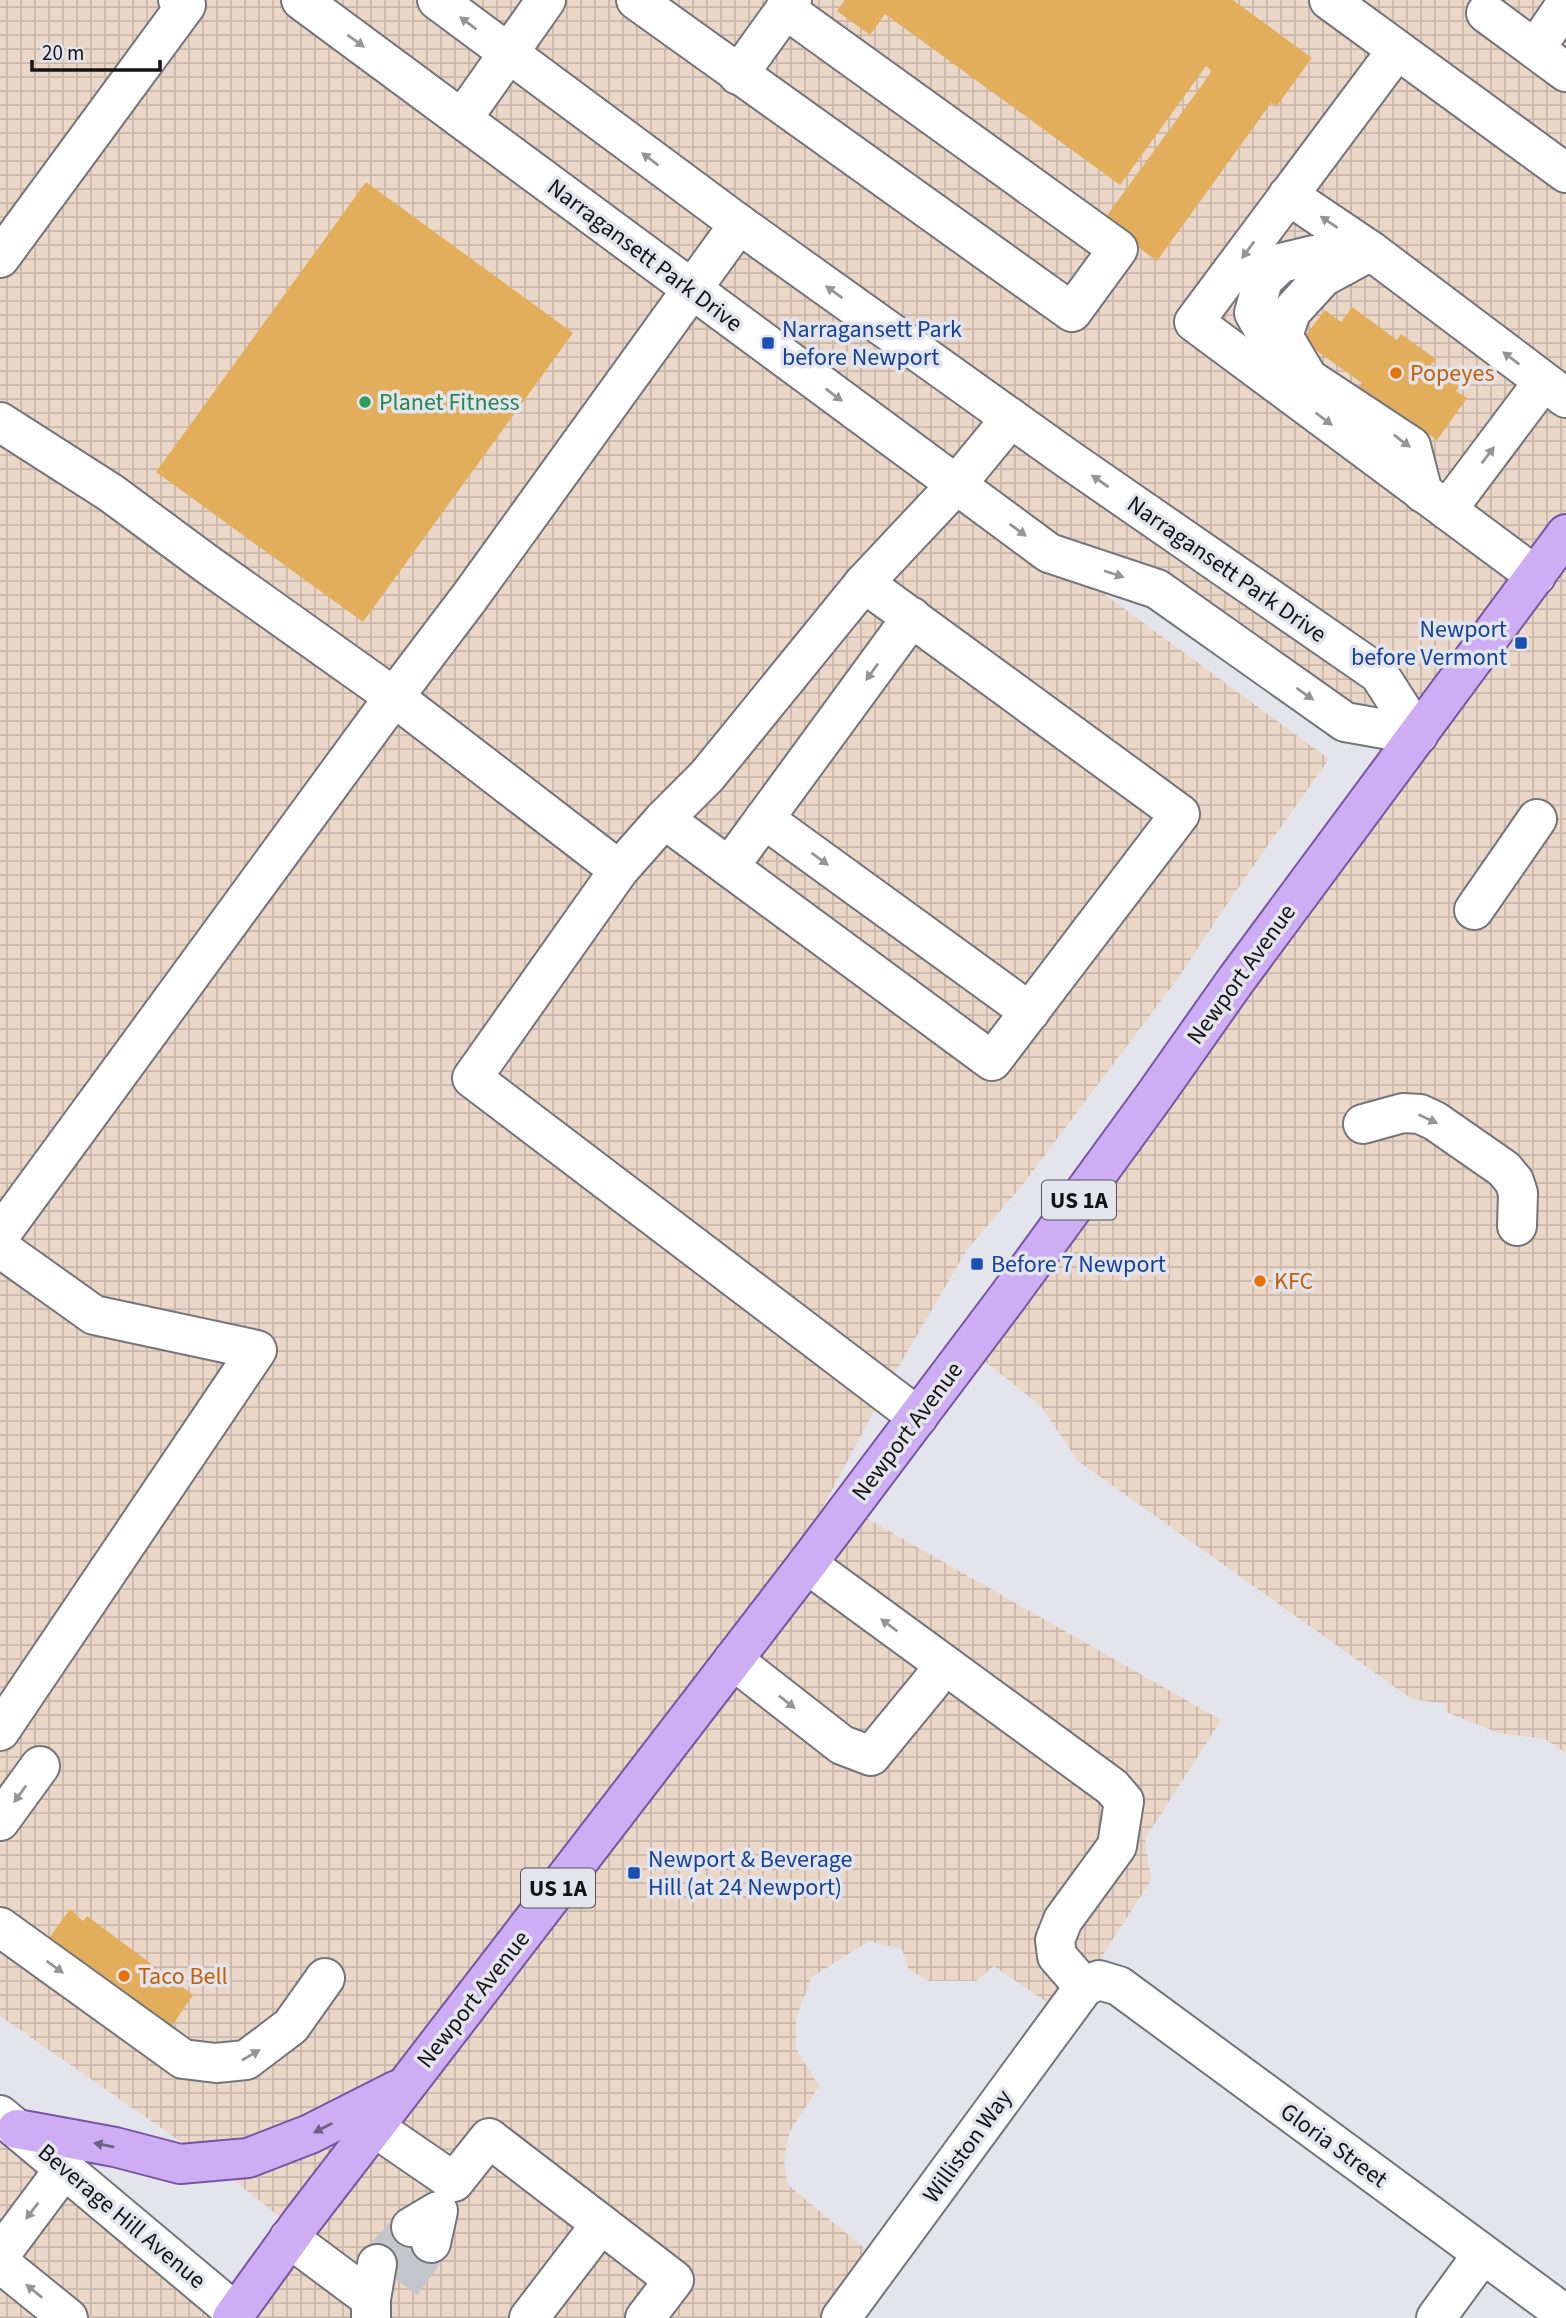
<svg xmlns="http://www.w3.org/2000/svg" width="1566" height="2318" font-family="'Source Sans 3',sans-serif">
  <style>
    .industrial { fill: url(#industrial-grid) }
    .building { fill: #e3ae5c }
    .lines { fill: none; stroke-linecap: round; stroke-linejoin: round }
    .minor-tunnel { stroke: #c5c5cc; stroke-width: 38; stroke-dasharray: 38 19; stroke-linecap: butt }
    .minor-casing { stroke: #74747b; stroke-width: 42 }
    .major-casing { stroke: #7655a1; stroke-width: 42 }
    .minor { stroke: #fff; stroke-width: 38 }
    .major { stroke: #cdaef4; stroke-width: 38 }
    .oneway { fill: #959597 }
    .oneway2 { fill: #706186 }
    .transit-dot { fill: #1a4fb4; stroke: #e4e4ec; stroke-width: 2.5 }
    .food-dot { fill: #e8710a; stroke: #e4e4ec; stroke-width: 2.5 }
    .leisure-dot { fill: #2e9e5b; stroke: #e4e4ec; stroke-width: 2.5 }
    .labels { text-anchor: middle; stroke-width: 7; stroke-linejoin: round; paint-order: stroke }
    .shield { fill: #e4e4ec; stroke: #525257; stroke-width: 2 }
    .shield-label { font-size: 23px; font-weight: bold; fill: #141417 }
    .street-label { font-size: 24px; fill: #141417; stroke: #e4e4ec }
    .transit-label { font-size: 24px; fill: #164399; stroke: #e4e4ec; text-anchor: start }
    .food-label { font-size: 24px; fill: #c56008; stroke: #e4e4ec; text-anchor: start }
    .leisure-label { font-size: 24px; fill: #27864d; stroke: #e4e4ec; text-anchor: start }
  </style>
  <defs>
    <pattern id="industrial-grid" width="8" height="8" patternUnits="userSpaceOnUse" patternTransform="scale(1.75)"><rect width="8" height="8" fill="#ebd7c8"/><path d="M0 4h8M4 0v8" fill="none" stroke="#c9b8ab"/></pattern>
  </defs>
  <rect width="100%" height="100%" fill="#e4e4ec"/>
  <polygon class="industrial" points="0,0 1566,0 1566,1753 1545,1739 1499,1733 1446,1712 1447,1704 1412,1699 1078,1461 1041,1406 969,1349 1417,735 1345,722 1225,637 1051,555 1329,759 1233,895 1178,978 1023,1184 966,1251 885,1390 813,1526 852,1510 1221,1720 1145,1839 1151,1880 1092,1972 1061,2012 994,1966 976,1981 929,1981 909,1970 902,1949 869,1941 812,1977 796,2018 796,2049 819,2086 789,2133 784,2160 788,2185 875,2257 840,2318 0,2318 0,2116 238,2293 292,2227 219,2168 0,2016"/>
  <g class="building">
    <polygon points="845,0 1233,0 1312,58 1276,107 1271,103 1157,261 1103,221 1212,71 1206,66 1120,185 885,14 870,35 837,11"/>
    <polygon points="366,182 573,333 363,622 156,472"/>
    <polygon points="1352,307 1397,340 1401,334 1437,360 1431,364 1460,385 1456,391 1467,398 1437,440 1359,387 1362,383 1318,352 1305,336 1325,310 1341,322"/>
    <polygon points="70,1909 83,1921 87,1916 193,1995 163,2039 47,1941"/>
  </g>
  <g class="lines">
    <g class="minor-tunnel">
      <polyline points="377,2264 411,2227"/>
      <polyline points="402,2284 431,2243"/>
    </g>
    <defs>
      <g id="minor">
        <polyline points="301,0 1049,553 1157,589 1345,722 1418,735"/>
        <polyline points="437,0 739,224 1068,459 1379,674 1418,735"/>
        <polyline points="636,0 1072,312 1118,249 785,9"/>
        <polyline points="1329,0 1566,173"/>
        <polyline points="1486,13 1566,72"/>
        <polyline points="1535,49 1566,4"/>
        <polyline points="1397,50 1194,322 1536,576"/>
        <polyline points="738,75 792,0"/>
        <polyline points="462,119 546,0"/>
        <polyline points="1288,195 1371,251 1566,398"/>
        <polyline points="1371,251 1323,277 1291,312 1283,336 1308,378 1411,446 1423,493"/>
        <polyline points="0,258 186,5 178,0"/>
        <polyline points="1293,362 1267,336 1254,313 1263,280 1281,263 1314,255 1343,266"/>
        <polyline points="0,422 111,493 207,564 394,697 619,870"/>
        <polyline points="1447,510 1543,382"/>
        <polyline points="664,819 992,1061 1180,814 864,583"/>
        <polyline points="764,819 1030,1012"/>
        <polyline points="729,867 912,617"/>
        <polyline points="1474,910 1537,819"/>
        <polyline points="1363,1124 1403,1113 1420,1114 1435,1121 1504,1169 1514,1181 1518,1193 1517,1226"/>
        <polyline points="0,1235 394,697 469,598 739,224"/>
        <polyline points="0,1248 94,1315 257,1350 0,1731"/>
        <polyline points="918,1417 472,1078 619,870 664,819 707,776 864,583 956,485 1011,418"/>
        <polyline points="807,1564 1112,1787 1124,1801 1117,1846 1063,1920 1055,1940 1057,1956 1084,1987"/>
        <polyline points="733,1660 842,1745 871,1756 931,1683 943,1665"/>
        <polyline points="0,1821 40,1766"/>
        <polyline points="0,1927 183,2059 216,2063 246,2060 291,2026 325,1978"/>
        <polyline points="0,2115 236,2313"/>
        <polyline points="374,2127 454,2182 489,2138 601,2224 529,2318"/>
        <polyline points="601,2224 674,2280 645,2318"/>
        <polyline points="411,2227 438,2211 431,2243"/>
        <polyline points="289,2238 371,2299"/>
        <polyline points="0,2255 65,2168"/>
        <polyline points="0,2263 68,2318"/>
        <polyline points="371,2318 371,2299 377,2264"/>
        <polyline points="841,2318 1084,1987 1099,1980 1119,1986 1566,2315"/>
        <polyline points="1436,2318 1482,2255"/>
      </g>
      <g id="major">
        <polyline points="17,2129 115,2147 180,2164 248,2158 310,2134 397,2090"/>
        <polyline points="232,2318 302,2221 807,1564 1007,1298 1155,1095 1236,980 1566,534"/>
      </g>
    </defs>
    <use href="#minor" class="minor-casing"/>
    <use href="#major" class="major-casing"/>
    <use href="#minor" class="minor"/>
    <use href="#major" class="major"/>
  </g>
  <defs><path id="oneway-solid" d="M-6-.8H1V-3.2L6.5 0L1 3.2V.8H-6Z" transform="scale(1.75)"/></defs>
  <g class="oneway">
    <use href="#oneway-solid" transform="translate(468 23) rotate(-143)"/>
    <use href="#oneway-solid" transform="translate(356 41) rotate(36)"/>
    <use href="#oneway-solid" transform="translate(650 159) rotate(-143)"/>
    <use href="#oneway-solid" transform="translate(1329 222) rotate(-146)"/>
    <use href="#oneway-solid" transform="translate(1248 250) rotate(126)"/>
    <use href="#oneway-solid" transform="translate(834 292) rotate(-144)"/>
    <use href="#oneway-solid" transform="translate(1511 358) rotate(-143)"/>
    <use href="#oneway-solid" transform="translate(834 395) rotate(37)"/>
    <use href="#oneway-solid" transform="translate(1324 419) rotate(37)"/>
    <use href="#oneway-solid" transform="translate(1402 441) rotate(37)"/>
    <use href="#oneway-solid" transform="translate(1488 455) rotate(-53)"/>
    <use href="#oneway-solid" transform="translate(1100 481) rotate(-145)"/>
    <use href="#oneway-solid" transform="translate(1018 530) rotate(36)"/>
    <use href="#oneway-solid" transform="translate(1114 574) rotate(18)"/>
    <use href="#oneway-solid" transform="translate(872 672) rotate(126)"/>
    <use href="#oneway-solid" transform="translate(1305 694) rotate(35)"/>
    <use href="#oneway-solid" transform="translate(820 859) rotate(36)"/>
    <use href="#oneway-solid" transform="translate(1428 1119) rotate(25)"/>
    <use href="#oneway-solid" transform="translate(889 1625) rotate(-143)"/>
    <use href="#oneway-solid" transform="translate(787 1702) rotate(38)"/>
    <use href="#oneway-solid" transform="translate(20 1794) rotate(126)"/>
    <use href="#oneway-solid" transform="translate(55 1967) rotate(36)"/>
    <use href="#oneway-solid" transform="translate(251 2055) rotate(-30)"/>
    <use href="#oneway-solid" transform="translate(32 2211) rotate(127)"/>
    <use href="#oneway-solid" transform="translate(34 2291) rotate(-141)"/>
  </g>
  <g class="oneway2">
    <use href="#oneway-solid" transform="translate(323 2128) rotate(153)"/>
    <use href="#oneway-solid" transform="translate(104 2145) rotate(-169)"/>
  </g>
  <g class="transit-dot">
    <rect x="761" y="336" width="14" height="14" rx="3.5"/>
    <rect x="1514" y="636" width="14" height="14" rx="3.5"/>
    <rect x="970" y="1257" width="14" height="14" rx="3.5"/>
    <rect x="627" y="1866" width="14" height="14" rx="3.5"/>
  </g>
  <g class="food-dot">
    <circle cx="1396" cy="373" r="7"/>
    <circle cx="1260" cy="1281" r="7"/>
    <circle cx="124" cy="1976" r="7"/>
  </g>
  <circle class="leisure-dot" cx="365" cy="402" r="7"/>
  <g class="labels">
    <g class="shield">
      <rect x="1042" y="1180.5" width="74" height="39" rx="5"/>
      <rect x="521" y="1868.5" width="74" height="39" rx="5"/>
    </g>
    <g class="shield-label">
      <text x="1079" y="1208">US 1A</text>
      <text x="558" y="1896">US 1A</text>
    </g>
    <g class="street-label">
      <text transform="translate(645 255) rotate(37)" y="8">Narragansett Park Drive</text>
      <text transform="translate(1227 569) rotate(35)" y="8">Narragansett Park Drive</text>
      <text transform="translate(1241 974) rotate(-54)" y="8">Newport Avenue</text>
      <text transform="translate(907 1431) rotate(-53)" y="8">Newport Avenue</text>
      <text transform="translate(473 1999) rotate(-52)" y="8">Newport Avenue</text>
      <text transform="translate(1334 2145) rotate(36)" y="8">Gloria Street</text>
      <text transform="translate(967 2146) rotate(-54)" y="8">Williston Way</text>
      <text transform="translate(122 2216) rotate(40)" y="8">Beverage Hill Avenue</text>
    </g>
    <g class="transit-label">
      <text x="782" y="337">Narragansett Park<tspan x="782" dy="28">before Newport</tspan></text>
      <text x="1507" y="637" text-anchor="end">Newport<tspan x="1507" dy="28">before Vermont</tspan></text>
      <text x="991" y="1272">Before 7 Newport</text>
      <text x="648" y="1867">Newport &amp; Beverage<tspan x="648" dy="28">Hill (at 24 Newport)</tspan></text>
    </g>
    <g class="food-label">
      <text x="1410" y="381">Popeyes</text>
      <text x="1274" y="1289">KFC</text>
      <text x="138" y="1984">Taco Bell</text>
    </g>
    <g class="leisure-label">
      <text x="379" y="410">Planet Fitness</text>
    </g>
  </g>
  <path d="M32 60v10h128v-10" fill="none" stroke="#141417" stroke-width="3.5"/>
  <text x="42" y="60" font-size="21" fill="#141417" stroke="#e4e4ec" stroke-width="5" paint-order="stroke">20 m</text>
</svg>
